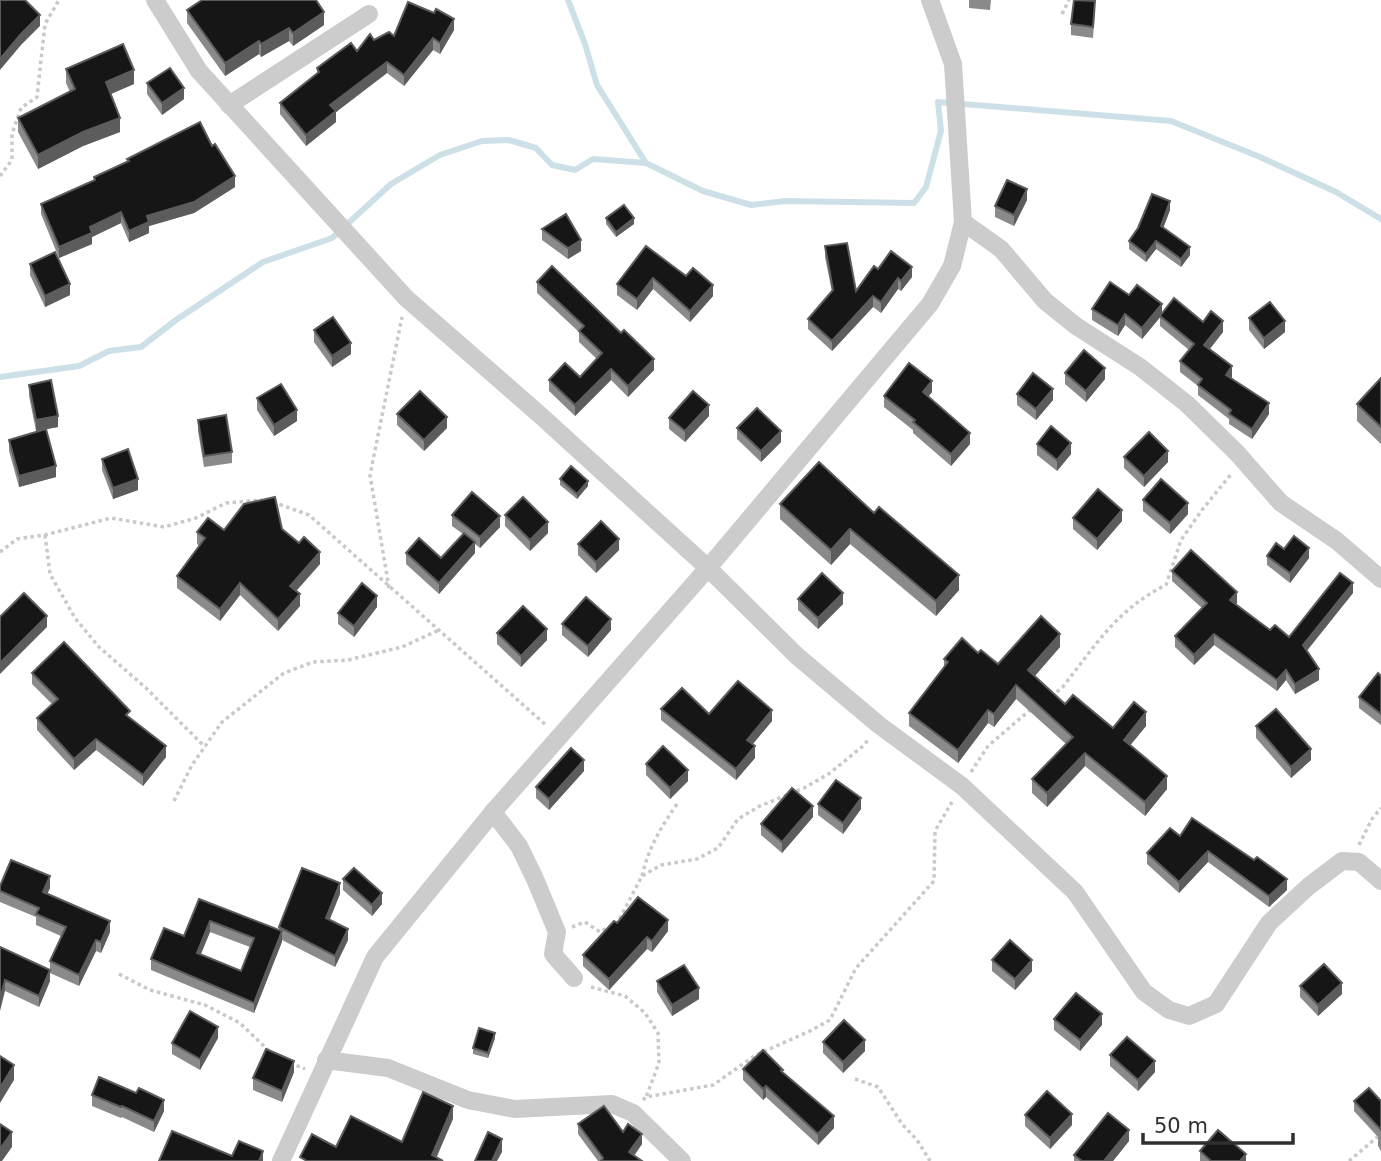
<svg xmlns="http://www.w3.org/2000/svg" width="1381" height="1161" font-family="'DejaVu Sans',sans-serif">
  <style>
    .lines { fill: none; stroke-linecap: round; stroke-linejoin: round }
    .stream { stroke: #cde0e8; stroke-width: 6 }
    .path { stroke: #c9c9c9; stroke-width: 3.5; stroke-dasharray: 3.5 3.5; stroke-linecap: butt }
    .minor { stroke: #ccc; stroke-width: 18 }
    .wall { fill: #8a8a8a; fill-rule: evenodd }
    .shaded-wall { fill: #5c5c5c }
    .building { fill: #161616; stroke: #5c5c5c; stroke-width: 2; fill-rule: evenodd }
  </style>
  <rect width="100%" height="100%" fill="#fff"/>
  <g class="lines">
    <g class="stream">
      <polyline points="568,0 585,44 597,85 646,163"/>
      <polyline points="0,377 79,366 109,351 141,347 176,320 263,262 332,238 391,184 440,155 482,141 509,140 536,148 552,165 575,170 593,159 646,163 703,191 751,205 785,201 914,203 926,187 941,131 938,102 1171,121 1260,157 1336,192 1381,219"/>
    </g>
    <g class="path">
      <polyline points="1062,14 1069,0"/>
      <polyline points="0,176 12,160 12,134 21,108 37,97 45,24 59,0"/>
      <polyline points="273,502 309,515 547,726"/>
      <polyline points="45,535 50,574 75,618 99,647 146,688 205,747"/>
      <polyline points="0,552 17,539 45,535 111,518 164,527 196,518 226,503 262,500"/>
      <polyline points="389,588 370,475 402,317"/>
      <path d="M1051,696L1062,688C1095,646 1117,609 1166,585L1181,540L1202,510L1232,473"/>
      <polyline points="971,772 988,746 1030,710"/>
      <polyline points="174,801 192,765 222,722 284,673 313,662 348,660 402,647 439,630"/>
      <polyline points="1359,845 1372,819 1381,808"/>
      <path d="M642,876C648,849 661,827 677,804"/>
      <polyline points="572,927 585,922 600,932 618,922 642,876 661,865 697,859 718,848 738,819 760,806 804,788 830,773 863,746 869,739"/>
      <polyline points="119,974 150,990 205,1005 240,1023 271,1053"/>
      <polyline points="591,987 625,996 645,1013 658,1033 659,1063 646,1097"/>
      <polyline points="290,1063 305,1069"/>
      <polyline points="855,1079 878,1087 902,1124 917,1140 930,1161"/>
      <polyline points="643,1100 646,1097 713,1085 756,1055 810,1031 830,1020 856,968 934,881 935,831 952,802"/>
      <polyline points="1349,1161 1381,1134"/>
    </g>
    <g class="minor">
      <polyline points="155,0 199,71 406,298 540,415 708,568 797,656 879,725 962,786 1075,892 1144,992 1169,1010 1189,1016 1216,1004 1269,923 1309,886 1342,861 1359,862 1381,881"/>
      <polyline points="229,105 369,14"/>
      <polyline points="963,222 1001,249 1045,301 1076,326 1140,367 1187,404 1237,453 1281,503 1337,541 1381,579"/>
      <polyline points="493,812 519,846 535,879 557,932 553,954 574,978"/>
      <polyline points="326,1060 388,1068 468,1100 515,1109 612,1104 633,1113 682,1161"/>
      <polyline points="281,1161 375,957 493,812 708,568 930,304 952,266 963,222 953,64 930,0"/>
    </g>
  </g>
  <g class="wall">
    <polygon points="969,0 991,0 990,10 969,8"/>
    <polygon points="187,10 324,25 293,46 289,41 261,57 259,54 225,76 187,23"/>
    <polygon points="1095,12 1093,38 1071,35 1071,24"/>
    <polygon points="454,30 440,54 433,50 404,86 387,73 336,112 336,122 306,146 280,114 280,103 317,73 317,68 357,51 374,40 394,36"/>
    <polygon points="66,69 134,84 111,94 120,132 83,146 38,169 18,132 18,118 70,92 66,83"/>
    <polygon points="147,83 184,99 162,115 147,94"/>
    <polygon points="212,146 235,187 194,213 149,226 149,233 129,242 121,223 92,237 92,244 59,258 41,214 41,204 94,181 94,177 127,161 127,159"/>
    <polygon points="1027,200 1014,226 995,217 995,206"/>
    <polygon points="1170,210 1163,228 1190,255 1181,267 1156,249 1146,262 1129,249 1129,241"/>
    <polygon points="606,218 634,224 616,237 606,224"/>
    <polygon points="542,229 581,251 568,259 542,240"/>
    <polygon points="646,246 713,296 690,322 653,289 637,310 617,295 617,284"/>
    <polygon points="825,246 856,291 878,269 912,277 901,291 898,289 881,313 873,307 832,351 808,329 808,319 832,292 825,257"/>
    <polygon points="30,264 70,295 45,307 30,275"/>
    <polygon points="537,282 654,370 628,397 611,380 575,416 549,391 549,380 580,377 597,359 579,342 579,332 537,293"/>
    <polygon points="1129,295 1162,314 1203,322 1223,332 1210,349 1232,377 1232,378 1269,414 1252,439 1229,424 1229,419 1198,395 1198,386 1180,372 1180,361 1189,350 1160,326 1160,317 1142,339 1125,325 1118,336 1092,320 1092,309"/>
    <polygon points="1249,318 1285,332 1264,349 1249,330"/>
    <polygon points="314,330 351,354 332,367 314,342"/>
    <polygon points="1065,373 1105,379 1086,402 1065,384"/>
    <polygon points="1381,378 1381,444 1357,421 1357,404"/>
    <polygon points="29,385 58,427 36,431 29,396"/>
    <polygon points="932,392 928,397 970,444 951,466 913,433 913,430 884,407 884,396"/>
    <polygon points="1017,394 1053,400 1036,420 1017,405"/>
    <polygon points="257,398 297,421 274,436 257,410"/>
    <polygon points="397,414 447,428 424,451 397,425"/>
    <polygon points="709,416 685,442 669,429 669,418"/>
    <polygon points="198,420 232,452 232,463 204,467 198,431"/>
    <polygon points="737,428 781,442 761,462 737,439"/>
    <polygon points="9,440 56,477 19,487 9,451"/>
    <polygon points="1037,444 1071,454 1057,471 1037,455"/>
    <polygon points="1124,457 1168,462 1144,487 1124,468"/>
    <polygon points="102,459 138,490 113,499 102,470"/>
    <polygon points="819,462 959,590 936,616 850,544 831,565 780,519 780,504"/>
    <polygon points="560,479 588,486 577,499 560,485"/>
    <polygon points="1143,500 1188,514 1170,534 1143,511"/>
    <polygon points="452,515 500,527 480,548 475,544 475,553 439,594 406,564 406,553 441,558 463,534 452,526"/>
    <polygon points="505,515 548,533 530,551 505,526"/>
    <polygon points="1073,518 1122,521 1097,550 1073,529"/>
    <polygon points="282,529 320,564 296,591 300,606 278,631 240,595 220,621 177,588 177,576 200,546 197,544 197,532 224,530"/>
    <polygon points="578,544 619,550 596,573 578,555"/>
    <polygon points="1284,549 1309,558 1290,583 1267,565 1267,556"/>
    <polygon points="1172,571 1237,603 1236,605 1270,630 1289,637 1353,593 1307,651 1319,680 1295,694 1286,680 1277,691 1214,645 1194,665 1175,647 1175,636 1202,608 1172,581"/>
    <polygon points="798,599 843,604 818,629 798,610"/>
    <polygon points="377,607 354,637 338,624 338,613"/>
    <polygon points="562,624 611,630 588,657 562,635"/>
    <polygon points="497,633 547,640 521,667 497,644"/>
    <polygon points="1060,647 1034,676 1065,704 1113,728 1146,726 1130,745 1167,789 1145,816 1085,766 1047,807 1032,793 1032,779 1066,744 1016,699 994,727 988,723 958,763 909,726 909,713 944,667 944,659 978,653 998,664"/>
    <polygon points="32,673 130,718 166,757 143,786 96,750 74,770 37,730 37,718 52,704 32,684"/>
    <polygon points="1381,676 1381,725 1359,708 1359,697"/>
    <polygon points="661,709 709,714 772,721 752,745 755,758 736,780 661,720"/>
    <polygon points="1256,726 1311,760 1291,778 1256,738"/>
    <polygon points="646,764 688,781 670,799 646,775"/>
    <polygon points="584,771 549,810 536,798 536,787"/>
    <polygon points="818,804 861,809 843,834 818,815"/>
    <polygon points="813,817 782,853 761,835 761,824"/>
    <polygon points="1180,836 1287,890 1269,907 1208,862 1179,893 1147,864 1147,853"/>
    <polygon points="343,879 382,904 372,916 343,890"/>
    <polygon points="0,886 50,888 47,894 110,932 101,953 96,951 79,986 50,973 50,981 39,1007 5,991 0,947 50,970 50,961 61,936 36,925 36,917 0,902"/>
    <path d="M340,894L329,919L348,940L335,967L282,940L254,1013L151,970V959L184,936L199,899L279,930V927ZM210,932L250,947L241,971L201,954Z"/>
    <polygon points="617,923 668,931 652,952 647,949 609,990 583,966 583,955"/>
    <polygon points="992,960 1032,971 1015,990 992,971"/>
    <polygon points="657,981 699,999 672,1016 657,992"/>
    <polygon points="1300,986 1342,994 1318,1016 1300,997"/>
    <polygon points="1054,1019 1102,1025 1080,1051 1054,1030"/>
    <polygon points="218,1038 200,1070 172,1054 172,1043"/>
    <polygon points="495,1038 488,1058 473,1054 473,1048"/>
    <polygon points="823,1042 865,1051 843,1073 823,1053"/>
    <polygon points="1110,1055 1155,1072 1138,1091 1110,1066"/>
    <polygon points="743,1069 783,1072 834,1128 818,1145 766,1097 763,1100 743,1080"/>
    <polygon points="294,1072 282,1102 253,1090 253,1078"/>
    <polygon points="92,1095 164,1111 154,1132 122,1117 121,1118 92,1106"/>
    <polygon points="1354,1101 1381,1101 1381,1151 1378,1146 1378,1137 1354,1111"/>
    <polygon points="1025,1115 1072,1125 1050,1149 1025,1126"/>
    <polygon points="578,1124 623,1132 642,1144 634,1156 642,1161 598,1161 578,1134"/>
    <polygon points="1129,1141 1113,1161 1074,1161 1074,1155"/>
    <polygon points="1200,1151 1246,1161 1200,1161"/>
  </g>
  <g class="shaded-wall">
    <polygon points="324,12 324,25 293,46 293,33"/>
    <polygon points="40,15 40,26 21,45 0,70 0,59 21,34"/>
    <polygon points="454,19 454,30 440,54 440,43"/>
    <polygon points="289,28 289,41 261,57 261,44"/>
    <polygon points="433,38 433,50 404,86 404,75"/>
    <polygon points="259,41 259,54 225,76 225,63"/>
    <polygon points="387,62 387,73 336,112 336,122 306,146 306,135 330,105"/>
    <polygon points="134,70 134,84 106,96 106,82"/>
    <polygon points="184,88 184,99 162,115 162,103"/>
    <polygon points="120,118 120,132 83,146 38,169 38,155 83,132"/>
    <polygon points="235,176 235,187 194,213 149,226 149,233 129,242 129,231 147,216"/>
    <polygon points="1027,189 1027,200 1014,226 1014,215"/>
    <polygon points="1170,201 1170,210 1161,234 1161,226"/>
    <polygon points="121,212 121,223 92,237 92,244 59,258 59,247 90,227"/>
    <polygon points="634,218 634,224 616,237 616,232"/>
    <polygon points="581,240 581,251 568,259 568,248"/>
    <polygon points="1156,241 1156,249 1146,262 1146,254"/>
    <polygon points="1190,247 1190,255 1181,267 1181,259"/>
    <polygon points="912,267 912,277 901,291 901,281"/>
    <polygon points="653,278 653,289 637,310 637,299"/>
    <polygon points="898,278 898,289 881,313 881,302"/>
    <polygon points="70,284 70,295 45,307 45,296"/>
    <polygon points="713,285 713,296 690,322 690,311"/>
    <polygon points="873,296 873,307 832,351 832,341"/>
    <polygon points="1162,304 1162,315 1142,339 1142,328"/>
    <polygon points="1125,314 1125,325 1118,336 1118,325"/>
    <polygon points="1223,321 1223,332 1204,356 1204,345"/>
    <polygon points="1285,321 1285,332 1264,349 1264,338"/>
    <polygon points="351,343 351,354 332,367 332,356"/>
    <polygon points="654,359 654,370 628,397 628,386"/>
    <polygon points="1232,366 1232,377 1226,385 1226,375"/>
    <polygon points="1105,368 1105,379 1086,402 1086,391"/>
    <polygon points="611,369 611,380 575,416 575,405"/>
    <polygon points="932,381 932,392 923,403 923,392"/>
    <polygon points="1053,389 1053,400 1036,420 1036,409"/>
    <polygon points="1269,403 1269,414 1252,439 1252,429"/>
    <polygon points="709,405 709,416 685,442 685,431"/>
    <polygon points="297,410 297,421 274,436 274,425"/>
    <polygon points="58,416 58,427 36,431 36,420"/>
    <polygon points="447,417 447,428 424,451 424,440"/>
    <polygon points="781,431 781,442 761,462 761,451"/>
    <polygon points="970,433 970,444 951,466 951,454"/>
    <polygon points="1071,443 1071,454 1057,471 1057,460"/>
    <polygon points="1168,451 1168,462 1144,487 1144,476"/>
    <polygon points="56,466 56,477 19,487 19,476"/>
    <polygon points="138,479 138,490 113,499 113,488"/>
    <polygon points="588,481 588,486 577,499 577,494"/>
    <polygon points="1188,503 1188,514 1170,534 1170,523"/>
    <polygon points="1122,510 1122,521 1097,550 1097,539"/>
    <polygon points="500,516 500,527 480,548 480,537"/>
    <polygon points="548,522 548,533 530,551 530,540"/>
    <polygon points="850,529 850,544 831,565 831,550"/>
    <polygon points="619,539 619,550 596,573 596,562"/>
    <polygon points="475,542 475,553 439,594 439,583"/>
    <polygon points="1309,548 1309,558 1290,583 1290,573"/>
    <polygon points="320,552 320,564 290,598 290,586"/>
    <polygon points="959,575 959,590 936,616 936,601"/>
    <polygon points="240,583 240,595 220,621 220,609"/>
    <polygon points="1353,583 1353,593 1303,655 1303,645"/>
    <polygon points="1237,592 1237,603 1230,611 1230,600"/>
    <polygon points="843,593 843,604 818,629 818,618"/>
    <polygon points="300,594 300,606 278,631 278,619"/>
    <polygon points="377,596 377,607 354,637 354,626"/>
    <polygon points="47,616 47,627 0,674 0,663"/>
    <polygon points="611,619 611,630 588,657 588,646"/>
    <polygon points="547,629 547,640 521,667 521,656"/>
    <polygon points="1060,634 1060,647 1028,684 1028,670"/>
    <polygon points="1214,634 1214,645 1194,665 1194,655"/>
    <polygon points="1319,669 1319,680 1295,694 1295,684"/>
    <polygon points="1286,670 1286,680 1277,691 1277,680"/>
    <polygon points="1016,685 1016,699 994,727 994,714"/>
    <polygon points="772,710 772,721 747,751 747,740"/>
    <polygon points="988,710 988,723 958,763 958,750"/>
    <polygon points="1146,712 1146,726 1124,753 1124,740"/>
    <polygon points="96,739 96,750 74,770 74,759"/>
    <polygon points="166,746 166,757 143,786 143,775"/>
    <polygon points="755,746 755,758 736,780 736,769"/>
    <polygon points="1311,749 1311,760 1291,778 1291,767"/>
    <polygon points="1085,753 1085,766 1047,807 1047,793"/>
    <polygon points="584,760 584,771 549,810 549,799"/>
    <polygon points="688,770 688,781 670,799 670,788"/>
    <polygon points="1167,776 1167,789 1145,816 1145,802"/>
    <polygon points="861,798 861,809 843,834 843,823"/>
    <polygon points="813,806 813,817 782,853 782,842"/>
    <polygon points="1208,851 1208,862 1179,893 1179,882"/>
    <polygon points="50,876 50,888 43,903 43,892"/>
    <polygon points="1287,879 1287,890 1269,907 1269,896"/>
    <polygon points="340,883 340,894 326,929 326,918"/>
    <polygon points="382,893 382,904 372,916 372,905"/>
    <polygon points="668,920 668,931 652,952 652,941"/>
    <polygon points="110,921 110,932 101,953 101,942"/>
    <polygon points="210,921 210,932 197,963 197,953"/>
    <polygon points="348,929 348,940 335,967 335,956"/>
    <polygon points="282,931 282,942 254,1013 254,1003"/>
    <polygon points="647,937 647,949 609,990 609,979"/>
    <polygon points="96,940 96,951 79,986 79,975"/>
    <polygon points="1032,960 1032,971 1015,990 1015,979"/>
    <polygon points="50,970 50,981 39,1007 39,996"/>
    <polygon points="5,980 5,991 0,1011 0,1000"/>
    <polygon points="1342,983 1342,994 1318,1016 1318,1005"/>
    <polygon points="699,988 699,999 672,1016 672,1005"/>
    <polygon points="1102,1014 1102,1025 1080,1051 1080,1040"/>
    <polygon points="218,1027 218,1038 200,1070 200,1059"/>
    <polygon points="495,1033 495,1038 488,1058 488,1053"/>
    <polygon points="865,1040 865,1051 843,1073 843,1062"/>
    <polygon points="294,1061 294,1072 282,1102 282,1091"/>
    <polygon points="1155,1061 1155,1072 1138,1091 1138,1080"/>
    <polygon points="14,1065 14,1080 0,1103 0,1088"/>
    <polygon points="766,1086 766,1097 763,1100 763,1089"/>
    <polygon points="164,1100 164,1111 154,1132 154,1121"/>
    <polygon points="453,1106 453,1119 435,1161 432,1155"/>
    <polygon points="1072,1114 1072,1125 1050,1149 1050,1138"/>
    <polygon points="834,1116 834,1128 818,1145 818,1134"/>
    <polygon points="1129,1130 1129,1141 1113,1161 1104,1161"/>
    <polygon points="12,1132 12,1147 2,1161 0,1161 0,1149"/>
    <polygon points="642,1134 642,1144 630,1161 629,1152"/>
    <polygon points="502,1139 502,1152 497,1161 492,1161"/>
    <polygon points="263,1151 263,1161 259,1161"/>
    <polygon points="1246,1154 1246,1161 1240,1161"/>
  </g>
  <g class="building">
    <polygon points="0,0 25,0 40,15 21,34 0,59"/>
    <polygon points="202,0 316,0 324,12 293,33 289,28 261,44 259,41 225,63 187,10"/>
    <polygon points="1074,0 1095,1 1093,27 1071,24"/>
    <polygon points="408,2 434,13 436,9 454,19 440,43 433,38 404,75 387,62 330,105 336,111 306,135 280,103 319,72 317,68 351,43 357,51 370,34 374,40 389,32 394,36"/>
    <polygon points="123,44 134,70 106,82 120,118 83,132 38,155 18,118 75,89 66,69"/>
    <polygon points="170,68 184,88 162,103 147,83"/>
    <polygon points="200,122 212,146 215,144 235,176 194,202 147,216 149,222 129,231 121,212 90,227 92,233 59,247 41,204 95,180 94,177 129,161 127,159"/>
    <polygon points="1007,180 1027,189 1014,215 995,206"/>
    <polygon points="1152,194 1170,201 1161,226 1190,247 1181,259 1156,241 1146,254 1129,241 1138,228"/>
    <polygon points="624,205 634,218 616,232 606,218"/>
    <polygon points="566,214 581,240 568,248 542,229"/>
    <polygon points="847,243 856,291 874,266 878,269 891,251 912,267 901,281 898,278 881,302 873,296 832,341 808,319 833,290 825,246"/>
    <polygon points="646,246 686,276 693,268 713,285 690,311 653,278 637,299 617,284"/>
    <polygon points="55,252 70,284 45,296 30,264"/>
    <polygon points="552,266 621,333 624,330 654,359 628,386 611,369 575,405 549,380 565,363 580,377 602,353 579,331 584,326 537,282"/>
    <polygon points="1110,282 1129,295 1137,285 1162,304 1142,328 1125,314 1118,325 1092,309"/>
    <polygon points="1174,298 1203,322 1211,311 1223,321 1204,345 1232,366 1226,375 1269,403 1252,429 1229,414 1231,410 1198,385 1202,379 1180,361 1194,344 1160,316"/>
    <polygon points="1270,302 1285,321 1264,338 1249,318"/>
    <polygon points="333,317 351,343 332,356 314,330"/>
    <polygon points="1084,350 1105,368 1086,391 1065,373"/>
    <polygon points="909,363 932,381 923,392 970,433 951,454 913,422 915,420 884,396"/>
    <polygon points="1033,373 1053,389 1036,409 1017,394"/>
    <polygon points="1381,378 1381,427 1357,404"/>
    <polygon points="51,380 58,416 36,420 29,385"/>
    <polygon points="281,384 297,410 274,425 257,398"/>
    <polygon points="420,391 447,417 424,440 397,414"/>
    <polygon points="693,391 709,405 685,431 669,418"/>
    <polygon points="757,408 781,431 761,451 737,428"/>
    <polygon points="226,415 232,452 204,456 198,420"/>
    <polygon points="1051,426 1071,443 1057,460 1037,444"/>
    <polygon points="46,429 56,466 19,476 9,440"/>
    <polygon points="1149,432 1168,451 1144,476 1124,457"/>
    <polygon points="128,449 138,479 113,488 102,459"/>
    <polygon points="819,462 874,513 879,507 959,575 936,601 850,529 831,550 780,504"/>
    <polygon points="571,466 588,481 577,494 560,479"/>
    <polygon points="1161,479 1188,503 1170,523 1143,500"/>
    <polygon points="1098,489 1122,510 1097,539 1073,518"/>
    <polygon points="472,492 500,516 480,537 452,515"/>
    <polygon points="275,497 282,529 299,543 304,537 320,552 290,586 300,594 278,619 240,583 220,609 177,576 205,538 197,532 208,518 224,530 244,504"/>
    <polygon points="523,497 548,522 530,540 505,515"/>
    <polygon points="601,521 619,539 596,562 578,544"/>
    <polygon points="464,533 475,542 439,583 406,553 419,538 441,558"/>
    <polygon points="1294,536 1309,548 1290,573 1267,556 1276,543 1284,549"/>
    <polygon points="1191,550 1237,592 1230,600 1270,630 1275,625 1289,637 1340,573 1353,583 1303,645 1319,669 1295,684 1286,670 1277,680 1214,634 1194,655 1175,636 1207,603 1172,571"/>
    <polygon points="822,573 843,593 818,618 798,599"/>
    <polygon points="362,583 377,596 354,626 338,613"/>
    <polygon points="24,593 47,616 0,663 0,617"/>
    <polygon points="586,597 611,619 588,646 562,624"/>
    <polygon points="523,606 547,629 521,656 497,633"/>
    <polygon points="1041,616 1060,634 1028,670 1065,704 1073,695 1113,728 1134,702 1146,712 1124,740 1167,776 1145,802 1085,753 1047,793 1032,779 1073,737 1016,685 994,714 988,710 958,750 909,713 948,662 944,659 962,638 978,653 981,650 998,664"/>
    <polygon points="64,642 130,711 126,715 166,746 143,775 96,739 74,759 37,718 58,699 32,673"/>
    <polygon points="1378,673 1381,676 1381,714 1359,697"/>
    <polygon points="738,681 772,710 747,740 755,746 736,769 661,709 682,688 709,714"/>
    <polygon points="1276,709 1311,749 1291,767 1256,726"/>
    <polygon points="663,746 688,770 670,788 646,764"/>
    <polygon points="571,748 584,760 549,799 536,787"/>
    <polygon points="836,780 861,798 843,823 818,804"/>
    <polygon points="792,788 813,806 782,842 761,824"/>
    <polygon points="1192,818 1254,860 1257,857 1287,879 1269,896 1208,851 1179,882 1147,853 1170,828 1180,836"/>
    <polygon points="11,860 50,876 43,892 110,921 101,942 96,940 79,975 50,961 66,927 36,914 39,908 0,891 0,886"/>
    <polygon points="302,868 340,883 326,918 348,929 335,956 279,927"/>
    <polygon points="354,868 382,893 372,905 343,879"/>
    <polygon points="638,897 668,920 652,941 647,937 609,979 583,955 614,921 617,923"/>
    <path d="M199,899L282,931L254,1003L151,959L164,928L184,936ZM210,921L254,938L241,971L197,953Z"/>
    <polygon points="1010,940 1032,960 1015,979 992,960"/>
    <polygon points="0,947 50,970 39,996 5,980 0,1000"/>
    <polygon points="1324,964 1342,983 1318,1005 1300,986"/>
    <polygon points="684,965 699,988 672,1005 657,981"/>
    <polygon points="1076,993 1102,1014 1080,1040 1054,1019"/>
    <polygon points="190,1011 218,1027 200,1059 172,1043"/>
    <polygon points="844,1020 865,1040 843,1062 823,1042"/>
    <polygon points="479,1028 495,1033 488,1053 473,1048"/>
    <polygon points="1127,1037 1155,1061 1138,1080 1110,1055"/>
    <polygon points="266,1049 294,1061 282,1091 253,1078"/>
    <polygon points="763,1050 783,1070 781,1071 834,1116 818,1134 766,1086 763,1089 743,1069"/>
    <polygon points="0,1056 14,1065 0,1088"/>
    <polygon points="99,1077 136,1093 139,1088 164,1100 154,1121 122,1106 121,1107 92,1095"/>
    <polygon points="1369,1088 1381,1101 1381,1130 1354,1101"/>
    <polygon points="1047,1091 1072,1114 1050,1138 1025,1115"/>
    <polygon points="423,1092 453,1106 432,1155 443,1161 307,1161 300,1157 312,1134 336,1147 351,1116 402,1142"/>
    <polygon points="604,1106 623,1132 628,1124 642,1134 629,1152 642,1161 601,1161 603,1158 578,1124"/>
    <polygon points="1108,1113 1129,1130 1104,1161 1082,1161 1074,1155"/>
    <polygon points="0,1124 12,1132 0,1149"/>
    <polygon points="1218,1130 1246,1154 1240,1161 1211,1161 1200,1151"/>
    <polygon points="172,1131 232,1156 239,1141 263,1151 259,1161 159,1161"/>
    <polygon points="488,1132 502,1139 492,1161 475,1161"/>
  </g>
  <path d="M1143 1133v10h150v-10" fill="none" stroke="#2f2f2f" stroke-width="3.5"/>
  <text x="1154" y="1133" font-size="21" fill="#2f2f2f" stroke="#ffffff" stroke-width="5" paint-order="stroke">50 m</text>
</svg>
